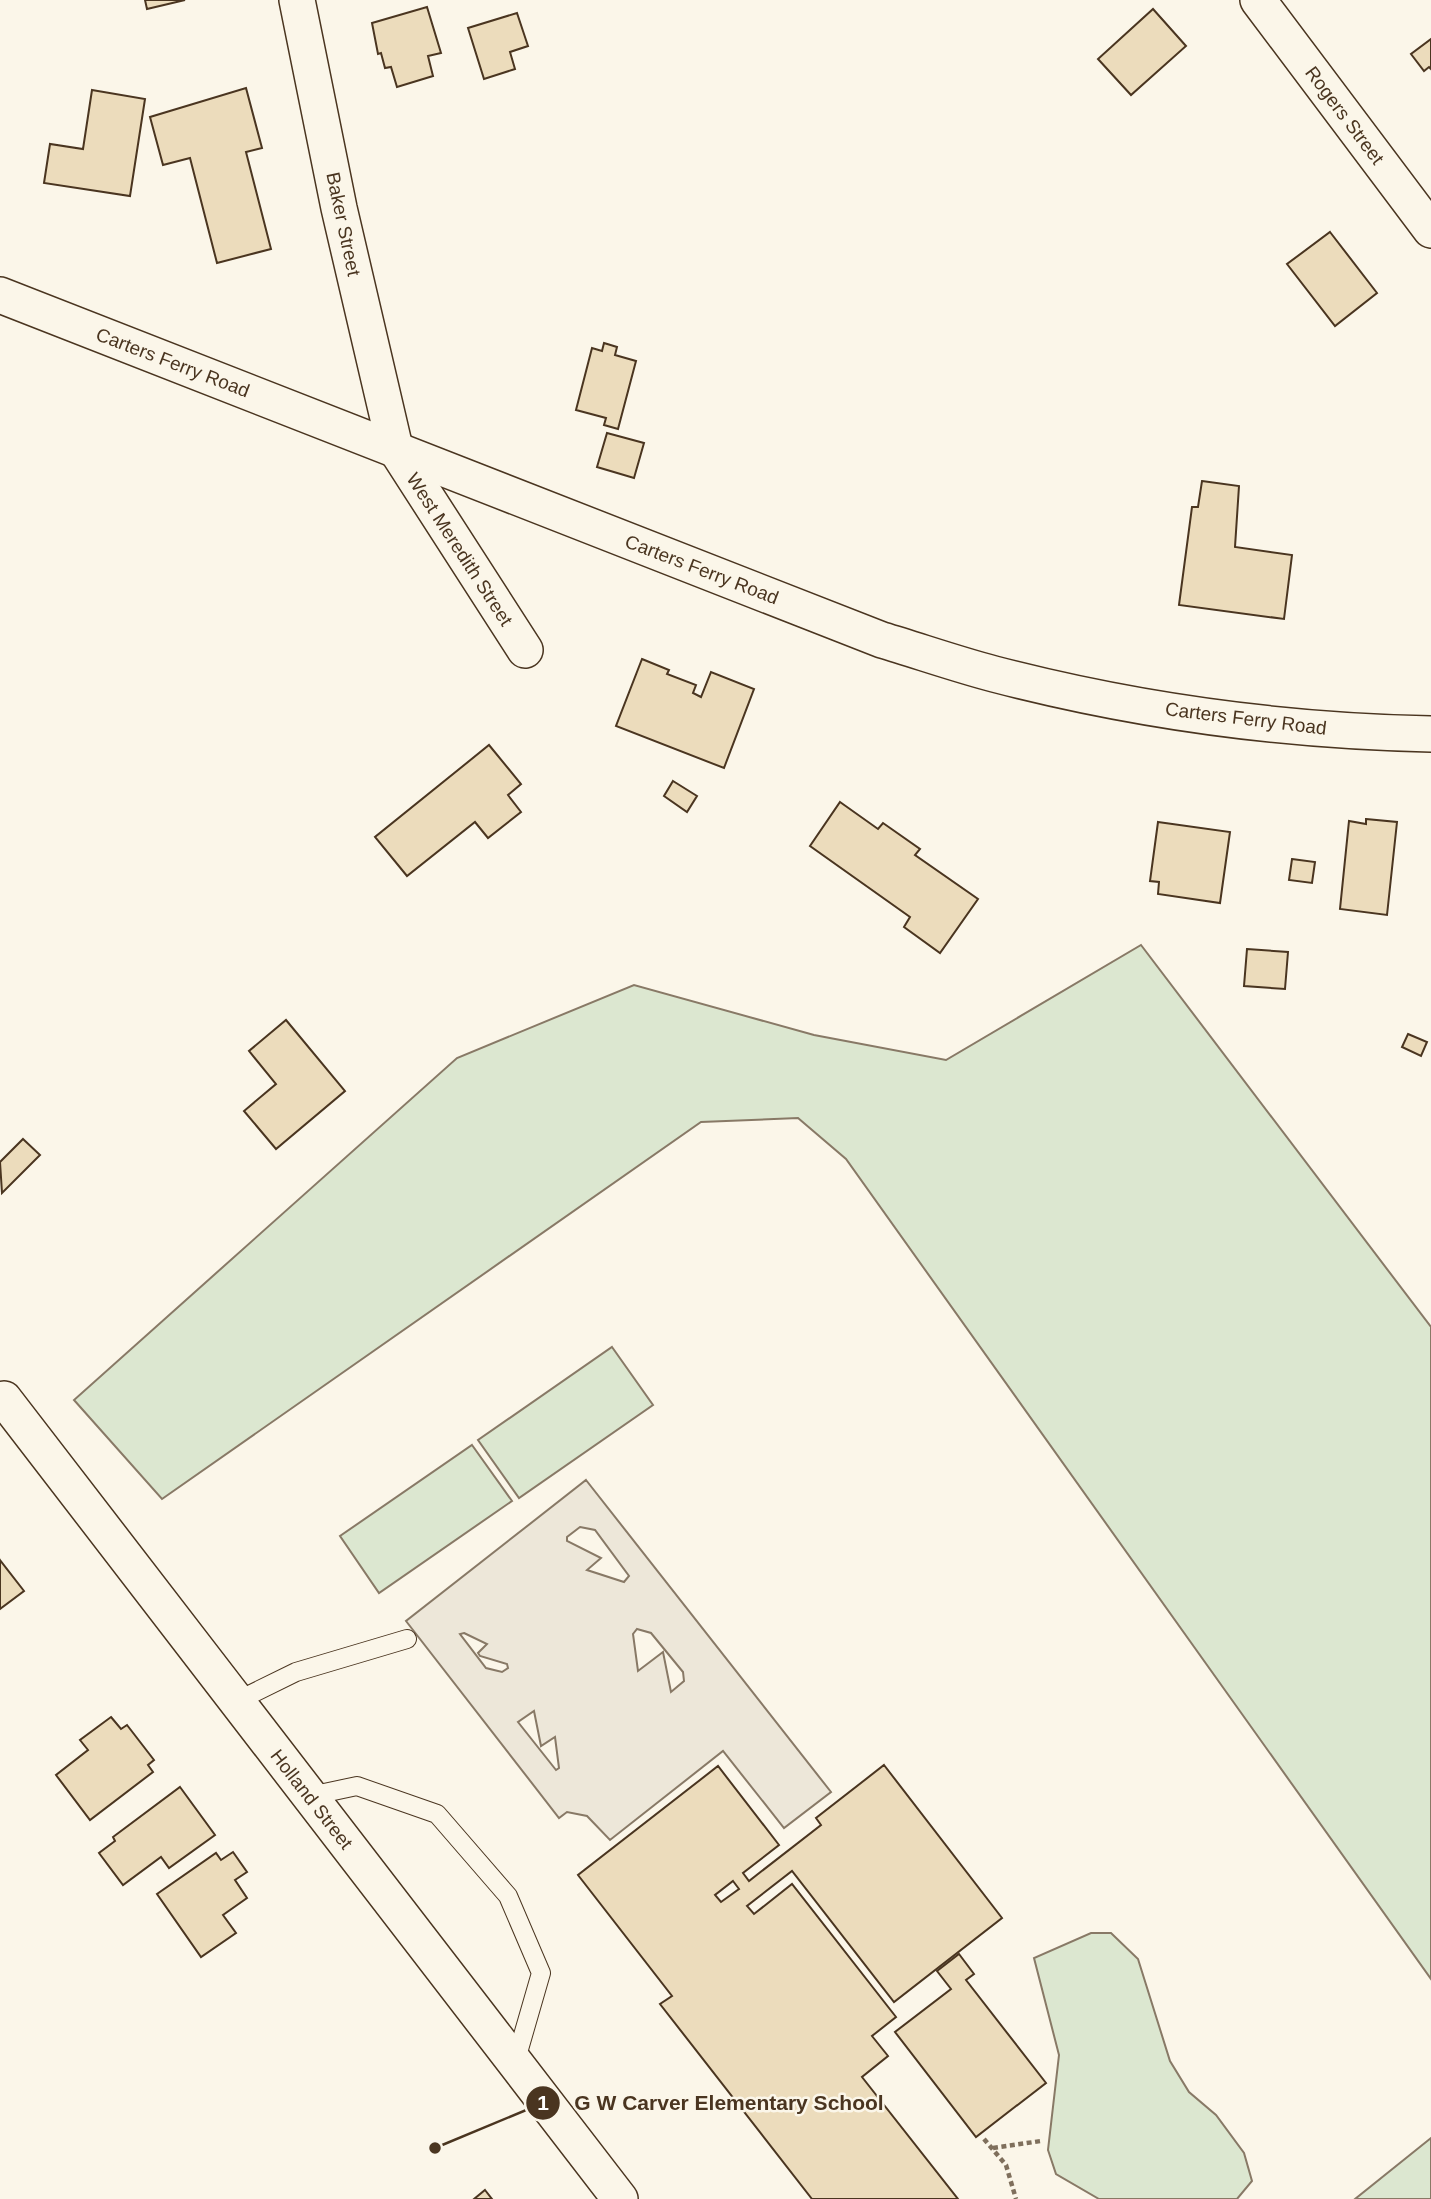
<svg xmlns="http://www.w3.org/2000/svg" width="1431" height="2199" font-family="Arial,sans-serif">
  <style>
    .green { fill: #dce7d0; stroke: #887966; stroke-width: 2 }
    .parking { fill: #ede7d9; stroke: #887966; stroke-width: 2; fill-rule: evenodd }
    .building { fill: #ecdcbc; stroke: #4a3520; stroke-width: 2; fill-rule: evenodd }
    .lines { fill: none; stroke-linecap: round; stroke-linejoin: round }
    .lane-casing { stroke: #4a3520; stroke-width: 20 }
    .street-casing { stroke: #4a3520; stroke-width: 38 }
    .path { stroke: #7f6f5c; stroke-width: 4.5; stroke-dasharray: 5 3.5; stroke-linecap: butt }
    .lane { stroke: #fbf6e9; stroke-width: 18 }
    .street { stroke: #fbf6e9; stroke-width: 35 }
    .labels { text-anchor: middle; stroke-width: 5; stroke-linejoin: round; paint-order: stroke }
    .street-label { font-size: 19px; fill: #4a3520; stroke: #fbf6e9 }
    .leader { fill: none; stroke: #4a3520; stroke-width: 2.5 }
    .callout-dot { fill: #4a3520; stroke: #fbf6e9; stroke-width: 2.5 }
    .mark-label { font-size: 21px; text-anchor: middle; font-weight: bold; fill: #fff }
    .callout-label { font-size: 21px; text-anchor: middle; font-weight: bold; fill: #4a3520; stroke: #fbf6e9; stroke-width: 5; stroke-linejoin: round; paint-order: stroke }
  </style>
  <rect width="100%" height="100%" fill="#fbf6e9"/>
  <g class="green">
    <polygon points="1141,945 1431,1327 1431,1979 846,1159 798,1118 701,1122 162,1499 74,1400 457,1058 634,985 814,1035 946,1060"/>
    <polygon points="612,1347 653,1405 519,1498 478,1440"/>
    <polygon points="472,1445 512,1501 379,1593 340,1536"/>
    <polygon points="1091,1933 1111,1933 1138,1959 1170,2061 1189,2092 1216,2115 1244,2153 1252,2181 1237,2199 1099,2199 1056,2174 1048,2150 1059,2055 1034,1958"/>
    <polygon points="1431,2138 1431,2199 1355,2199"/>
  </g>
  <path class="parking" d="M586,1480L831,1792L784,1828L723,1751L610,1840L587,1816L567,1812L559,1818L406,1621ZM580,1527L595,1530L629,1576L624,1582L587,1570L601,1558L567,1541V1537ZM637,1629L651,1633L683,1672L684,1681L671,1692L663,1652L638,1671L633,1634ZM464,1633L487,1644L478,1653L480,1656L507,1664L508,1668L502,1672L486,1668L460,1634ZM534,1711L541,1746L555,1737L559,1768L556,1770L518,1722Z"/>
  <g class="building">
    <polygon points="145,0 185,0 147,9"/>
    <polygon points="427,7 441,53 428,56 433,76 397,87 391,67 385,68 381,53 378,54 372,23"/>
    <polygon points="1153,9 1186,46 1131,95 1098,59"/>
    <polygon points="517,13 528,46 510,52 515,69 484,79 468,28"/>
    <polygon points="1431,39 1431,69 1429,67 1424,71 1411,54"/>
    <polygon points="246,88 262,148 246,152 271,249 217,263 190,158 163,165 150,117"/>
    <polygon points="92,90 145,99 130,196 44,183 50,144 83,149"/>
    <polygon points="1330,232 1377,293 1335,326 1287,264"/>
    <polygon points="604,343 617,347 615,355 636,361 618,429 604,425 606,418 576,410 592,348 602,351"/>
    <polygon points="607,433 644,443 634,478 597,467"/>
    <polygon points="1202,481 1239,486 1235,547 1292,555 1284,619 1179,605 1192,507 1198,507"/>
    <polygon points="642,659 669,670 667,674 696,685 693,693 701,697 711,672 754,689 724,768 616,726"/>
    <polygon points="489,745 521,784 508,795 521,812 488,838 475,822 407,876 375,837"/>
    <polygon points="673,781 697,796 687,812 664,796"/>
    <polygon points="840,802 878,829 883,823 920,849 915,855 978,899 940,953 904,927 910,917 810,846"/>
    <polygon points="1366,819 1397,822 1387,915 1340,909 1349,821 1366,824"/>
    <polygon points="1158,822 1230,832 1220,903 1158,894 1159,882 1150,881"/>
    <polygon points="1292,859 1315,862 1312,883 1289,880"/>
    <polygon points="1247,949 1288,952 1285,989 1244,986"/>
    <polygon points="286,1020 345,1091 276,1149 244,1111 276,1084 249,1051"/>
    <polygon points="1408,1034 1427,1042 1421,1056 1402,1047"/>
    <polygon points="23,1139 40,1155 2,1193 0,1162"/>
    <polygon points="0,1560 24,1591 0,1609"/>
    <polygon points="111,1717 121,1729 127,1725 154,1760 148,1765 153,1772 90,1820 56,1775 88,1750 80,1740"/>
    <path d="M884,1765L1002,1918L894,2002L792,1871L747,1906L754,1914L792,1884L896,2017L872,2036L888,2056L862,2077L958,2199H812L660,2004L672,1996L578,1875L718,1766L779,1845L743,1873L749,1881L821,1825L816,1818ZM733,1881L739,1889L721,1902L715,1895Z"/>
    <polygon points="180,1787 215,1835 169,1868 161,1857 123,1885 99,1853 115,1841 113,1837"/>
    <polygon points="233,1852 247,1872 235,1880 247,1898 223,1915 236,1933 201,1957 157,1894 216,1853 221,1860"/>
    <polygon points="959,1954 974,1974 966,1980 1046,2083 976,2137 895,2032 951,1989 937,1971"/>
    <polygon points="485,2190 492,2199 474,2199"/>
  </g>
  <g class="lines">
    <defs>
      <g id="lane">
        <polyline points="237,1701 296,1672 407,1639"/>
        <polyline points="310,1796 357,1786 437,1814 508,1896 541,1973 515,2063"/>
      </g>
      <g id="street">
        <polyline points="297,0 339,208 395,448 525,650"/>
        <polyline points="1258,0 1431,230"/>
        <path d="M0,295L882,640C919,651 956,664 994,674C1136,711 1285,731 1431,734"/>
        <polyline points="0,1402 4,1399 620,2199"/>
      </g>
    </defs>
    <use href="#lane" class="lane-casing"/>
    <use href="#street" class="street-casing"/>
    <g class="path">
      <polyline points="984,2139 1006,2165 1016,2199"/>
      <polyline points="993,2148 1041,2141"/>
    </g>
    <use href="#lane" class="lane"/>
    <use href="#street" class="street"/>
  </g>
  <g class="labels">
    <g class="street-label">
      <text transform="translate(1345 115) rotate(53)" y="7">Rogers Street</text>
      <text transform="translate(344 224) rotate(78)" y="7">Baker Street</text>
      <text transform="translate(173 362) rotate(21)" y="7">Carters Ferry Road</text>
      <text transform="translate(460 549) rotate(57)" y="7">West Meredith Street</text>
      <text transform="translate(702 569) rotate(21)" y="7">Carters Ferry Road</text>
      <text transform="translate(1246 718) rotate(7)" y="7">Carters Ferry Road</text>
      <text transform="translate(312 1799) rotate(52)" y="7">Holland Street</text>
    </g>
  </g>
  <path class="leader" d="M435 2148L543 2103"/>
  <g class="callout-dot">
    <circle cx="435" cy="2148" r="7"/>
    <circle cx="543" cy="2103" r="18"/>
  </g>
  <g class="mark-label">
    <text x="543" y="2110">1</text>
  </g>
  <g class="callout-label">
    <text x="729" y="2110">G W Carver Elementary School</text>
  </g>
</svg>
